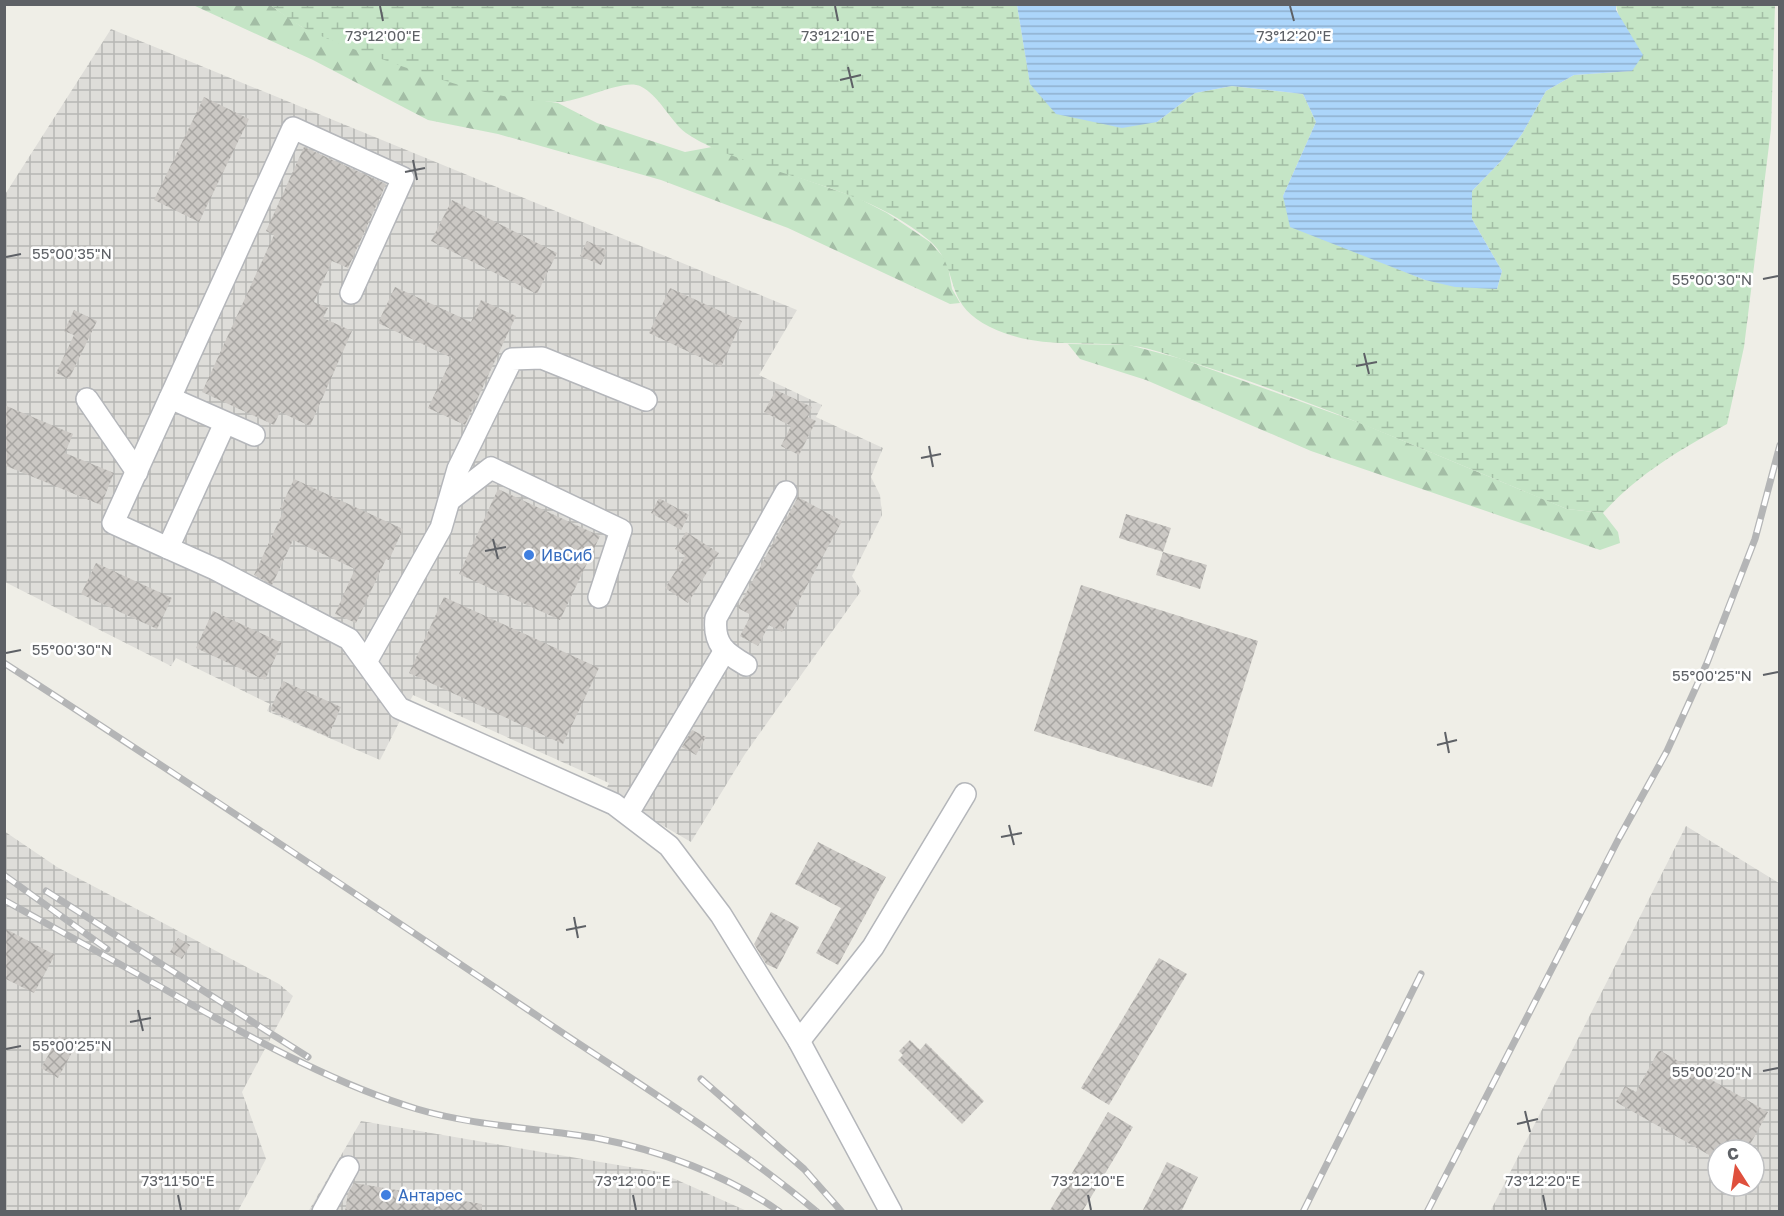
<svg xmlns="http://www.w3.org/2000/svg" width="1784" height="1216" font-family="'Golos Text',sans-serif">
  <style>
    .industrial { fill: url(#industrial-grid); fill-rule: evenodd }
    .forest { fill: url(#forest-firs) }
    .wetland { fill: url(#wetland-marsh) }
    .water { fill: url(#water-rules) }
    .building { fill: url(#building-cross-hatch) }
    .lines { fill: none; stroke-linecap: round; stroke-linejoin: round }
    .minor-casing { stroke: #b4b6ba; stroke-width: 24 }
    .minor { stroke: #fff; stroke-width: 21 }
    .rail-casing { stroke: #b4b5b6; stroke-width: 7 }
    .rail { stroke: #fff; stroke-width: 4.5; stroke-dasharray: 14; stroke-linecap: butt }
    .ticks { fill: none; stroke: #5e6166; stroke-width: 2 }
    .shop-dot { fill: #3f7fe0; stroke: #fff; stroke-width: 2 }
    .labels { text-anchor: middle; stroke-width: 5; stroke-linejoin: round; paint-order: stroke }
    .shop-label { font-size: 16px; fill: #366cbe; stroke: #fff; text-anchor: start }
    .ticks-label { font-size: 15px; text-anchor: middle; fill: #5e6166; stroke: #fff; stroke-width: 5; stroke-linejoin: round; paint-order: stroke }
  </style>
  <defs>
    <pattern id="industrial-grid" width="8" height="8" patternUnits="userSpaceOnUse" patternTransform="scale(1.5)"><rect width="8" height="8" fill="#deddd9"/><path d="M0 4h8M4 0v8" fill="none" stroke="#b7b7b4"/></pattern>
    <pattern id="forest-firs" width="22" height="20" patternUnits="userSpaceOnUse" patternTransform="scale(1.5)"><rect width="22" height="20" fill="#c5e5c6"/><path d="M5 1l3.5 6h-7zM16 11l3.5 6h-7z" fill="#a3bda5"/></pattern>
    <pattern id="wetland-marsh" width="20" height="14" patternUnits="userSpaceOnUse" patternTransform="scale(1.5)"><rect width="20" height="14" fill="#c5e5c6"/><path d="M1 5h8M5 5V1M11 12h8M15 12V8" fill="none" stroke="#a3bda5"/></pattern>
    <pattern id="water-rules" width="6" height="5" patternUnits="userSpaceOnUse" patternTransform="scale(1.5)"><rect width="6" height="5" fill="#acd5fa"/><path d="M0 2.5h6" fill="none" stroke="#8fb0ce"/></pattern>
    <pattern id="building-cross-hatch" width="8" height="8" patternUnits="userSpaceOnUse" patternTransform="scale(1.5)"><rect width="8" height="8" fill="#cbc8c4"/><path d="M0 0l8 8M0 8l8-8" fill="none" stroke="#a8a6a3"/></pattern>
  </defs>
  <rect width="100%" height="100%" fill="#efeee7"/>
  <g class="industrial">
    <polygon points="111,29 797,310 759,375 822,405 816,417 883,448 871,477 880,495 882,515 852,576 861,591 745,754 691,842 605,792 609,783 413,695 380,760 267,711 270,704 176,658 171,666 5,582 4,196"/>
    <path d="M1686,826L1779,883V1211L1490,1212ZM1718,1150H1754V1186H1718Z"/>
    <polygon points="4,831 57,867 279,984 293,996 242,1092 266,1159 238,1211 5,1211"/>
    <polygon points="361,1121 659,1172 747,1211 308,1212"/>
  </g>
  <g class="forest">
    <polygon points="193,5 270,5 302,27 505,95 558,103 597,123 685,152 712,147 858,198 887,213 930,242 947,261 952,289 960,303 950,304 788,228 661,180 498,134 428,120 313,60"/>
    <polygon points="1068,344 1129,345 1182,359 1363,424 1567,509 1603,513 1618,532 1620,543 1600,550 1311,451 1146,380 1080,359"/>
  </g>
  <path class="wetland" d="M270,5H1017L1030,83L1157,122L1195,93L1232,86L1303,94L1316,122L1283,196L1345,247L1425,280L1497,289L1502,271L1472,219V191L1503,159L1522,134L1546,91L1574,75L1632,71L1616,5H1775L1771,129L1744,347L1727,424C1681,449 1638,474 1603,513L1567,509C1440,457 1313,399 1181,359C1164,353 1143,346 1125,345C1077,341 1036,349 990,327C940,302 962,270 930,241C868,188 783,179 711,147C703,143 693,138 686,133C669,120 660,96 640,86C623,78 579,103 556,102C499,101 441,80 387,61C360,51 332,42 306,29C293,23 282,13 270,5Z"/>
  <polygon class="water" points="1017,5 1616,5 1616,10 1643,55 1632,71 1574,75 1546,91 1522,134 1503,159 1472,191 1472,219 1502,271 1497,289 1455,287 1425,280 1290,227 1283,196 1316,122 1303,94 1232,86 1195,93 1157,122 1122,128 1056,114 1030,84"/>
  <g class="building">
    <polygon points="204,97 249,119 199,222 154,200"/>
    <polygon points="304,147 386,184 348,268 332,261 314,302 328,308 323,318 352,331 310,426 280,412 274,425 202,392 274,235 266,231"/>
    <polygon points="452,200 557,253 537,294 431,241"/>
    <polygon points="587,241 607,250 601,265 580,256"/>
    <polygon points="395,287 471,322 481,300 516,316 465,425 428,408 452,358 378,323"/>
    <polygon points="670,288 742,321 721,367 649,333"/>
    <polygon points="74,310 97,321 69,379 56,373 74,335 64,331"/>
    <polygon points="776,390 812,407 808,417 816,421 799,455 781,446 791,426 764,412"/>
    <polygon points="4,405 73,434 65,453 114,473 101,505 4,465"/>
    <polygon points="294,479 403,529 389,560 386,559 356,623 335,614 355,569 293,540 272,585 254,575 284,510 280,509"/>
    <polygon points="498,489 600,536 560,620 459,574"/>
    <polygon points="798,497 842,521 782,632 769,625 758,646 740,636 751,615 738,608"/>
    <polygon points="659,498 689,515 681,530 651,513"/>
    <polygon points="1126,514 1171,528 1163,552 1119,538"/>
    <polygon points="686,532 719,553 688,603 665,588 685,556 675,549"/>
    <polygon points="1163,552 1207,565 1200,589 1156,575"/>
    <polygon points="96,563 172,598 157,629 81,594"/>
    <polygon points="1081,585 1258,641 1212,787 1034,731"/>
    <polygon points="444,597 599,668 563,744 409,673"/>
    <polygon points="213,611 282,643 265,680 196,648"/>
    <polygon points="283,681 341,707 328,737 270,710"/>
    <polygon points="692,730 706,737 696,755 682,747"/>
    <polygon points="818,842 886,877 838,965 816,953 841,908 795,884"/>
    <polygon points="771,912 799,927 777,969 766,964 754,944"/>
    <polygon points="4,928 55,955 34,993 4,978"/>
    <polygon points="178,938 190,945 182,959 170,952"/>
    <polygon points="1159,958 1187,974 1109,1105 1081,1088"/>
    <polygon points="59,1036 76,1045 58,1078 41,1068"/>
    <polygon points="910,1040 920,1050 926,1043 984,1101 962,1124 898,1060 903,1055 899,1051"/>
    <polygon points="1659,1050 1768,1112 1747,1150 1718,1150 1718,1160 1616,1102 1625,1086 1636,1092"/>
    <polygon points="1108,1112 1133,1127 1082,1212 1049,1212"/>
    <polygon points="1167,1162 1198,1177 1181,1212 1142,1212"/>
    <polygon points="354,1183 482,1204 482,1212 345,1212 348,1193"/>
  </g>
  <g class="lines">
    <defs>
      <g id="minor">
        <polyline points="170,398 254,435"/>
        <polyline points="87,399 137,472"/>
        <polyline points="225,423 168,548 215,569 349,639 399,708 614,804 669,846 721,915 799,1041 891,1212"/>
        <polyline points="451,499 491,468 621,530 599,597"/>
        <polyline points="168,548 113,523 293,128 403,178 351,293"/>
        <polyline points="366,662 441,528 458,469 512,359 542,358 646,400"/>
        <path d="M746,665C725,653 713,644 716,618L786,492"/>
        <polyline points="628,813 724,652"/>
        <polyline points="799,1041 873,947 965,794"/>
        <polyline points="323,1212 348,1167"/>
      </g>
    </defs>
    <use href="#minor" class="minor-casing"/>
    <use href="#minor" class="minor"/>
    <defs>
      <g id="rail">
        <path d="M4,663C181,777 356,894 530,1011C627,1077 727,1137 817,1212"/>
        <polyline points="4,875 107,949"/>
        <polyline points="46,891 308,1057"/>
        <path d="M4,900C65,934 126,967 187,1002C257,1041 340,1086 417,1109C474,1126 537,1128 596,1138C659,1150 727,1175 780,1212"/>
        <polyline points="701,1079 804,1169 842,1212"/>
        <polyline points="1303,1212 1421,974"/>
        <polyline points="1427,1212 1619,838 1667,751 1707,663 1755,539 1780,445"/>
      </g>
    </defs>
    <use href="#rail" class="rail-casing"/>
    <use href="#rail" class="rail"/>
  </g>
  <path class="ticks" d="M380,6L383,21M835,6L838,21M1290,6L1294,21M848,67L853,88M840,80L861,75M413,160L417,180M405,172L425,168M6,257L21,254M1763,279L1778,276M1364,353L1369,374M1356,366L1377,362M929,446L933,467M921,458L941,454M493,539L498,559M485,551L506,547M6,653L21,650M1763,675L1778,672M1445,732L1449,753M1437,745L1457,740M1009,825L1014,845M1001,837L1022,833M574,917L578,938M566,930L586,926M138,1010L143,1031M130,1022L151,1018M6,1049L21,1046M1763,1071L1778,1068M1525,1111L1530,1132M1517,1124L1538,1119M178,1195L181,1210M633,1195L636,1210M1088,1195L1091,1210M1543,1195L1546,1210"/>
  <g class="shop-dot">
    <circle cx="529" cy="555" r="6"/>
    <circle cx="386" cy="1195" r="6"/>
  </g>
  <g class="labels">
    <g class="shop-label">
      <text x="541" y="561">ИвСиб</text>
      <text x="398" y="1201">Антарес</text>
    </g>
  </g>
  <g class="ticks-label">
    <text x="383" y="41">73°12'00"E</text>
    <text x="838" y="41">73°12'10"E</text>
    <text x="1294" y="41">73°12'20"E</text>
    <text x="72" y="259">55°00'35"N</text>
    <text x="1712" y="285">55°00'30"N</text>
    <text x="72" y="655">55°00'30"N</text>
    <text x="1712" y="681">55°00'25"N</text>
    <text x="72" y="1051">55°00'25"N</text>
    <text x="1712" y="1077">55°00'20"N</text>
    <text x="178" y="1186">73°11'50"E</text>
    <text x="633" y="1186">73°12'00"E</text>
    <text x="1088" y="1186">73°12'10"E</text>
    <text x="1543" y="1186">73°12'20"E</text>
  </g>
  <rect width="1784" height="1216" fill="none" stroke="#5e6166" stroke-width="12"/>
  <g transform="translate(1736 1168) rotate(348)"><circle r="28" fill="#ffffff" stroke="#bfc0c2" stroke-width="1.5"/>
  <path d="M0-4.5L10 22L0 15L-10 22Z" fill="#df503d"/>
  <text y="-9" font-size="16" font-weight="bold" text-anchor="middle" fill="#5e6166">С</text>
  </g>
</svg>
